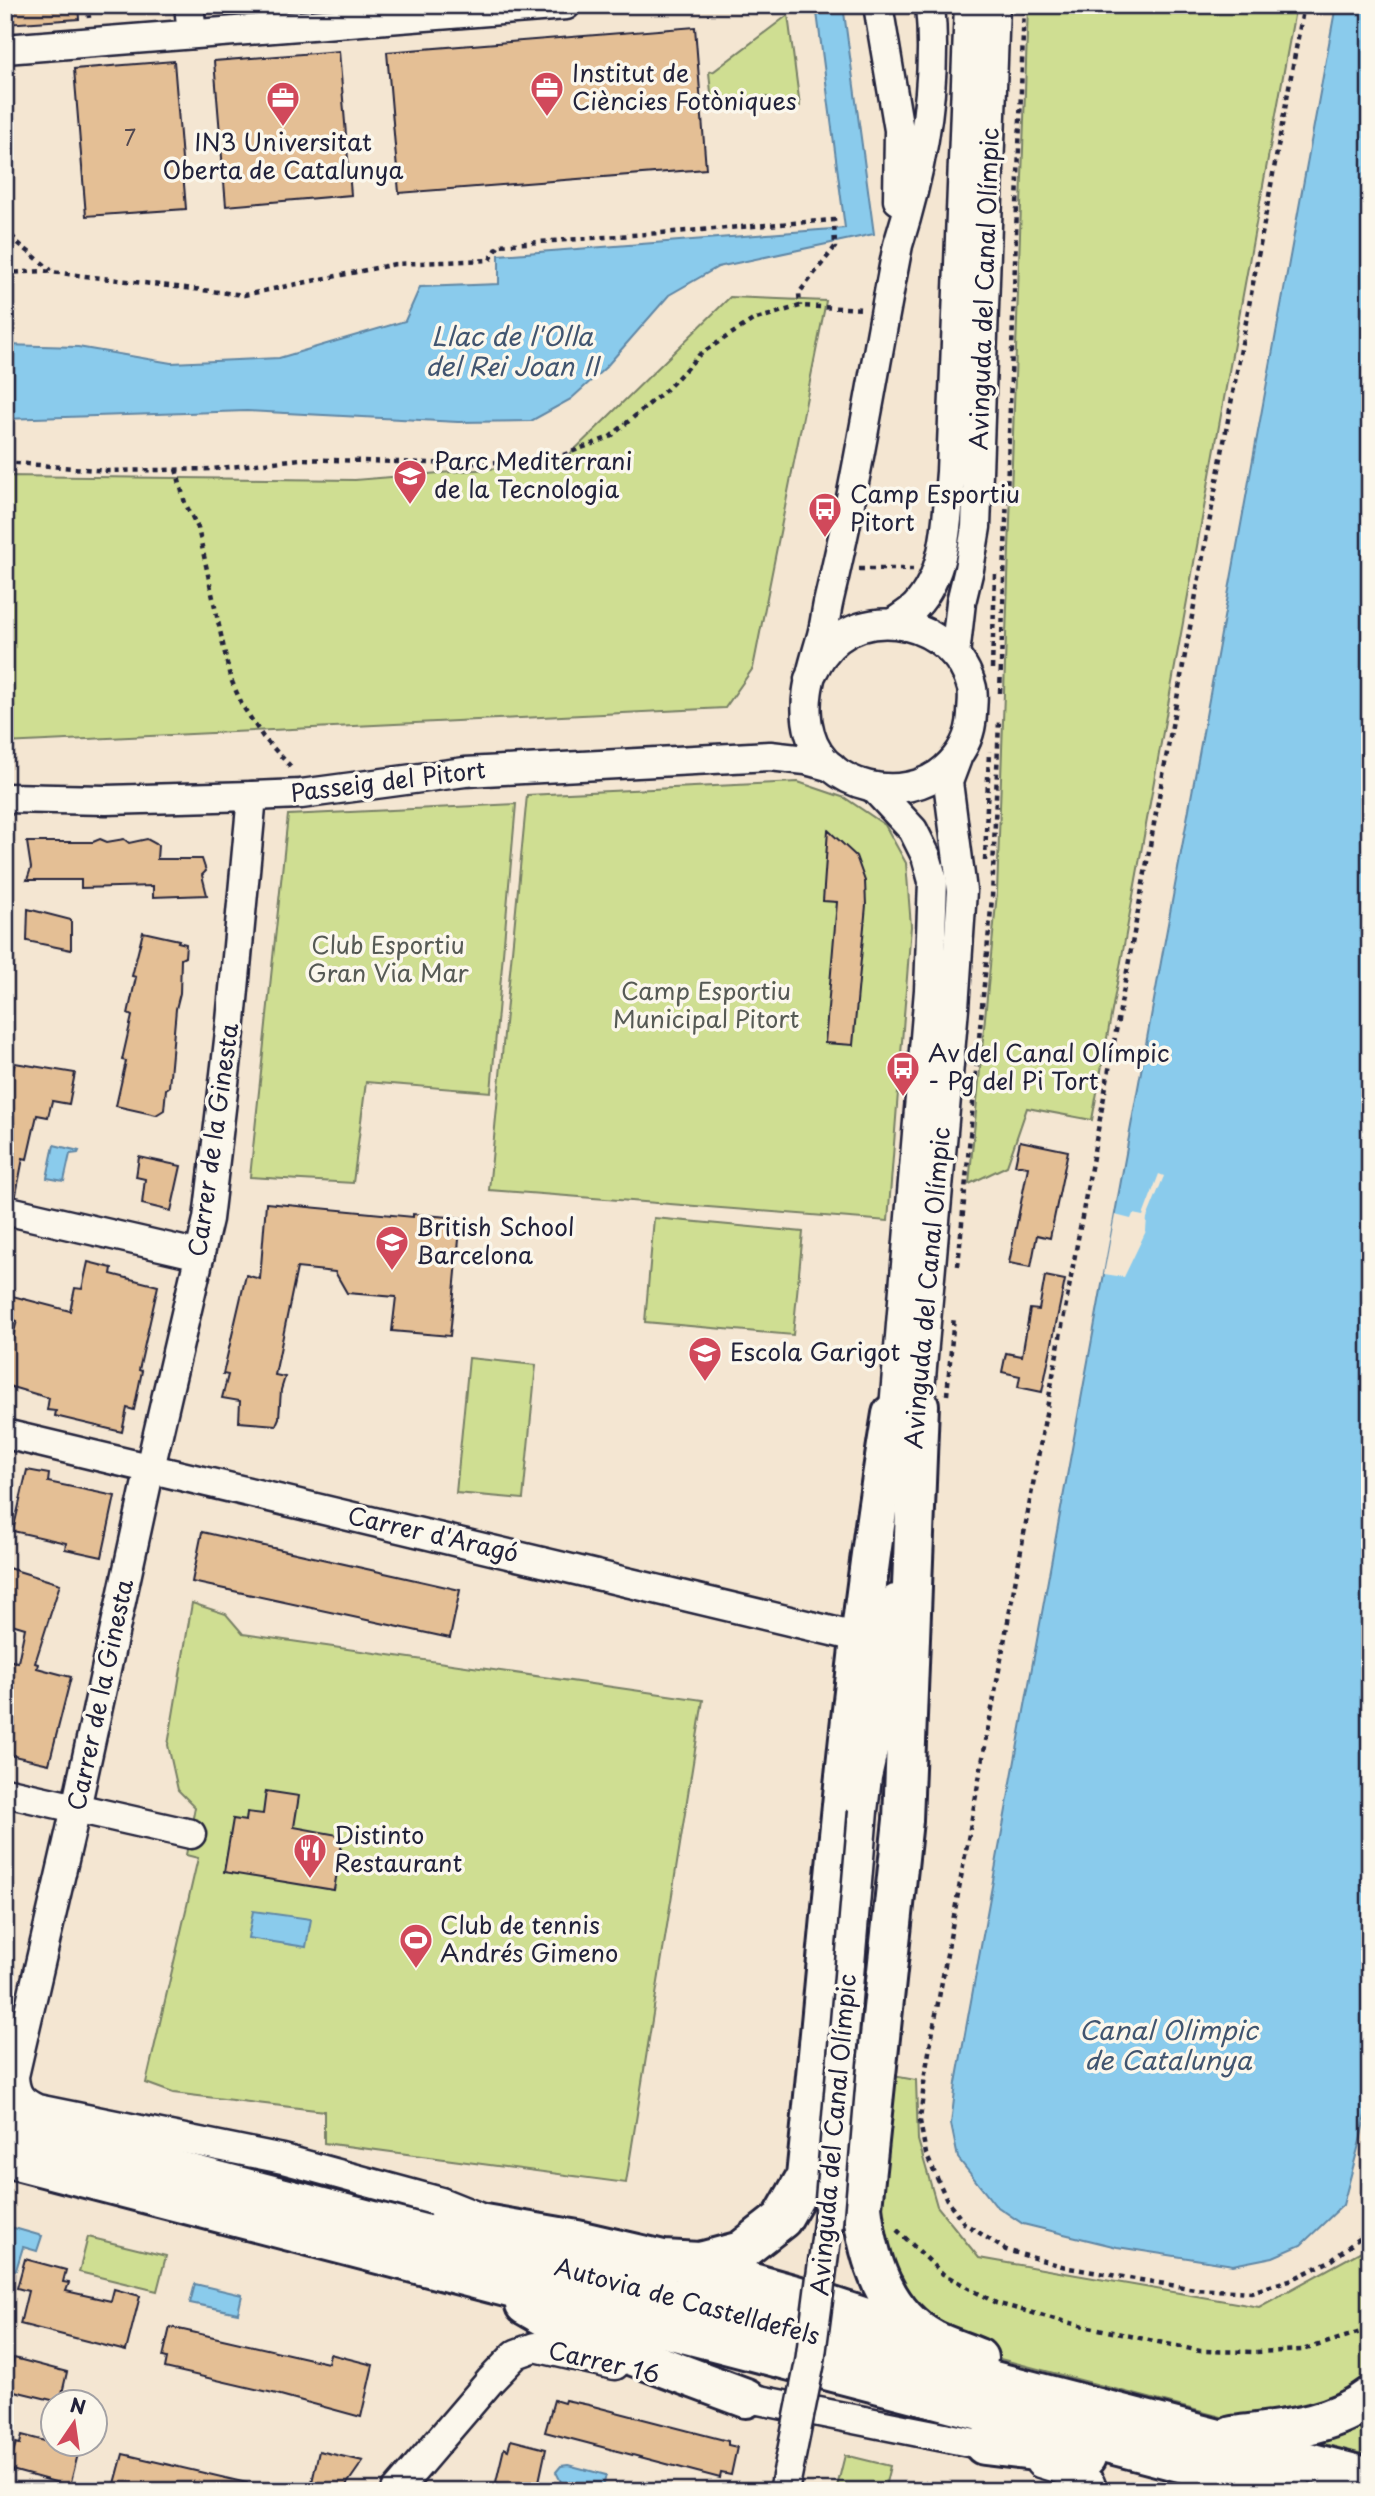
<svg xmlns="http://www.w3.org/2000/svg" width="1375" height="2496" font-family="'Playpen Sans',sans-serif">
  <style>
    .green { fill: #cfde92; stroke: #788066; stroke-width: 2 }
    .water { fill: #8acbec; stroke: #6087a5; stroke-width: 2 }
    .pier { fill: #f4e6d2 }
    .building { fill: #e4bf95; stroke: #22223b; stroke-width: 2 }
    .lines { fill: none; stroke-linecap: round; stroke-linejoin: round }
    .minor-casing { stroke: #22223b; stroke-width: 33 }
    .highway-casing { stroke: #22223b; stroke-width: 44 }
    .path { stroke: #22223b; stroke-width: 4.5; stroke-dasharray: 5 5; stroke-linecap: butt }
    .minor { stroke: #fbf7ec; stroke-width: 28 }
    .highway { stroke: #fbf7ec; stroke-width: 38 }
    .minor-bridge-casing { stroke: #22223b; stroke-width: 33; stroke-linecap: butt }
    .minor-bridge { stroke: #fbf7ec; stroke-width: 28 }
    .labels { text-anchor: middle; stroke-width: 7; stroke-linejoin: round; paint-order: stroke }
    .number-label { font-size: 21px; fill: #524952 }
    .poi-label { font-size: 24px; fill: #22223b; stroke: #fbf7ec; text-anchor: start }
    .street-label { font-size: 24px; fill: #22223b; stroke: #fbf7ec }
    .park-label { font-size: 24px; fill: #565a55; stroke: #fbf7ec }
    .water-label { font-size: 26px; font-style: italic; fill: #415570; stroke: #fbf7ec }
  </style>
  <rect width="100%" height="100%" fill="#f4e6d2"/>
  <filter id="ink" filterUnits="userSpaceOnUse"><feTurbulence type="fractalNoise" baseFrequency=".0143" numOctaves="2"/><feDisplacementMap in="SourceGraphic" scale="14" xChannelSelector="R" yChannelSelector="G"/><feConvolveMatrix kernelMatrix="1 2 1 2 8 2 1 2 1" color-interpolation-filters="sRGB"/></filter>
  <g filter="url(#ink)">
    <g class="green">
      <polygon points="1028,5 1296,5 1092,1120 1027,1108 1007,1166 969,1184 997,893"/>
      <polygon points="788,15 800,106 770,110 767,97 712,103 709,72 714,71"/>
      <polygon points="730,297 826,301 753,668 725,708 5,743 5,476 355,480 561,463"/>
      <polygon points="798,782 845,798 885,825 906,863 911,926 888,1221 489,1190 527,795"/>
      <polygon points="516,804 491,1092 366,1082 353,1183 250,1177 288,815"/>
      <polygon points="654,1218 803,1232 793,1335 645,1322"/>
      <polygon points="469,1358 536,1365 523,1499 456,1493"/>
      <polygon points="192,1603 226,1614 243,1634 703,1700 626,2183 324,2143 324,2111 173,2093 146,2083 198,1858 186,1855 195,1807 178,1790 168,1745"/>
      <polygon points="882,2074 916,2080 918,2140 937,2206 979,2258 1259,2307 1367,2248 1370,2239 1370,2456 985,2355 923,2327 873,2236"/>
      <polygon points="88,2237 166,2256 157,2291 79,2272"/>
      <polygon points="845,2455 890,2466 884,2491 836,2491"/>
    </g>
    <g class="water">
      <polygon points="816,5 843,5 874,234 718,267 669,295 606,367 571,399 531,421 458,422 247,411 5,419 5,345 78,347 171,363 279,358 405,321 420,287 499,284 499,255 845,228"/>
      <polygon points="1336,5 1370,5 1370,2088 1361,2137 1343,2205 1301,2245 1273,2257 1233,2265 1117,2247 1023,2224 995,2205 958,2158 951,2124 956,2083"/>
      <polygon points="54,1145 79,1151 78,1153 70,1154 64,1181 47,1178"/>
      <polygon points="253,1911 311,1919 306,1947 248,1938"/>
      <polygon points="7,2226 42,2236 37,2251 23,2247 16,2270 5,2267"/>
      <polygon points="195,2284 242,2295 238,2313 190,2303"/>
      <polygon points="568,2465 606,2475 602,2491 568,2491 568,2485 561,2482 556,2472 561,2466"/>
    </g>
    <polygon class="pier" points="1159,1174 1164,1176 1147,1218 1146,1231 1124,1277 1104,1274 1115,1215 1131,1219 1133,1214 1143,1216"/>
    <g class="building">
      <polygon points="5,5 78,5 79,19 5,24"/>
      <polygon points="695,27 706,169 399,193 387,52"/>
      <polygon points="339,51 351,195 226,206 214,61"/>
      <polygon points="174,61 186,209 86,216 74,69"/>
      <polygon points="828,830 856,856 865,881 866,905 853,1045 825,1043 837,902 823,901"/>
      <polygon points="100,839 107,842 124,839 129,843 147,839 158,845 157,859 202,859 206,871 202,875 207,895 153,897 153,886 81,888 81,880 27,880 31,868 27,842 93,842"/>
      <polygon points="28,909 71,920 71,950 27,941"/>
      <polygon points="143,932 179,940 178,942 186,944 185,957 181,959 180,993 176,1009 169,1087 166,1089 164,1110 156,1115 116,1106 126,1061 122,1060 132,1016 128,1014 136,977 132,976"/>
      <polygon points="15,1063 75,1073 69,1104 52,1101 48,1117 37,1115 27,1159 23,1158 16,1195 5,1194 5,1077 11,1078"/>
      <polygon points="1020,1141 1068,1151 1050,1238 1037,1235 1031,1267 1009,1263 1028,1167 1015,1165"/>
      <polygon points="139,1157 181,1166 171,1211 142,1204 145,1179 136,1177"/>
      <polygon points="266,1203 413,1217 413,1214 461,1218 450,1336 392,1331 396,1297 347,1293 335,1272 297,1268 275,1375 285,1377 281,1390 279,1418 276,1425 239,1422 240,1401 222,1398 228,1375 223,1374 246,1275 260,1279"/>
      <polygon points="88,1262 112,1268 111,1274 158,1286 139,1370 142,1371 134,1410 127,1408 122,1432 55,1416 56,1411 47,1410 49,1398 5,1385 5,1365 17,1321 5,1317 5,1294 70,1311 75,1288 82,1289"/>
      <polygon points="1045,1276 1065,1280 1042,1392 1018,1387 1020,1376 1002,1372 1006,1353 1022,1356 1030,1309 1039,1310"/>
      <polygon points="27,1470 49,1474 48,1482 115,1496 102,1557 65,1549 66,1543 13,1531"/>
      <polygon points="202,1532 460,1590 450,1638 192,1582"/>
      <polygon points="5,1567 60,1584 35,1663 38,1664 37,1668 71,1677 49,1764 5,1754 5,1660 18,1662 25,1628 5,1622"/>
      <polygon points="266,1791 299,1796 294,1827 343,1836 334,1890 224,1872 233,1819 246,1821 247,1812 263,1814"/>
      <polygon points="25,2259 66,2270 63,2282 69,2283 66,2291 111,2301 114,2289 140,2296 126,2351 20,2324 28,2291 17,2288"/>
      <polygon points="170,2327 328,2363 330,2354 373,2365 361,2417 273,2393 165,2368 167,2358 163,2357"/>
      <polygon points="14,2358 67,2372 60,2402 6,2389"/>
      <polygon points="554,2400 564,2403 565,2400 589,2405 728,2441 728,2445 737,2447 731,2475 721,2473 720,2478 545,2432"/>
      <polygon points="22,2435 79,2450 70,2486 8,2469 16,2443 20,2444"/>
      <polygon points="511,2440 546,2449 537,2491 499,2491 501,2484 496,2482 504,2448 508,2450"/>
      <polygon points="319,2451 363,2461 342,2491 310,2491"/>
      <polygon points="123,2454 247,2483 246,2491 113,2491"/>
    </g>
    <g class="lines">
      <defs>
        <g id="minor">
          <polyline points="189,5 192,34"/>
          <polyline points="878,5 899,130 898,200"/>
          <polyline points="5,49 566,5"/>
          <path d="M893,623C900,618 909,613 915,607C948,572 947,516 951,472L969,5"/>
          <polyline points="955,655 961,602 969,569 976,527 995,5"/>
          <path d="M809,679C813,672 817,663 822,656C863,598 956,623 972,688C974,696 972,706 972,714C971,737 962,754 945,769C905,805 825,789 810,734C800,700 813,668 822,635C825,624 826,611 829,599C857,482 875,363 898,245C922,169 938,86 930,5"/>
          <polyline points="873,787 913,830 926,856 933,881 929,990 892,1432"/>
          <path d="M252,796L230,1032L208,1219L150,1468L76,1808L14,2076C15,2094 20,2101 37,2109L283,2159L441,2202L476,2216"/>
          <polyline points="5,798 106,800 252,796 301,794 465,772 770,756 806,760 832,767"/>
          <polyline points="5,1210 200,1255"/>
          <polyline points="917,1423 954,1008 962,891 948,782 957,758"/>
          <polyline points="5,1434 861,1638"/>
          <polyline points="5,1792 191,1834"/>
          <polyline points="863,1811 867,1777 878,1728 895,1599"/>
          <polyline points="729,2394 984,2445 1001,2450"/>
          <polyline points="1040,2463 1066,2471 1090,2483 1093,2491"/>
          <polyline points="396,2491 490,2381 516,2354 535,2347 615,2365"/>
        </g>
        <g id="highway">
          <path d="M919,1405L903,1820L862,2207C868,2258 884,2313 933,2340C947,2347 964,2352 978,2358"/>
          <polyline points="5,2126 1370,2478"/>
          <polyline points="5,2157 1292,2491"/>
          <path d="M449,2218L577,2240L663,2260L700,2262L741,2251L782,2219L806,2177C832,1923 850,1666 892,1414"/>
          <polyline points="688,2265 799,2296 921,2336"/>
          <polyline points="525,2305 577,2335 746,2398"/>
          <path d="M1232,2436C1279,2430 1332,2427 1370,2397"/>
          <polyline points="984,2445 1086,2457"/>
        </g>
      </defs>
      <use href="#minor" class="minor-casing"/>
      <use href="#highway" class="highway-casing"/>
      <g class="path">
        <polyline points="88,5 89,18"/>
        <polyline points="1304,5 925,2074 920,2121 926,2154 947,2200 964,2223 1006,2250 1069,2268 1195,2289 1251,2292 1293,2279 1332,2260 1362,2236 1370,2207"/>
        <polyline points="5,228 18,243 51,270"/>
        <polyline points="5,273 43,271 244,295 395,264 490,260 499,245 834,220 835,247 799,293 800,306"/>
        <polyline points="5,462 107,471 212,469 300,459 460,464 553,459 610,437 667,389 700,354 753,320 800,306 864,309"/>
        <polyline points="176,469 185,503 198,528 230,677 242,705 263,737 293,769"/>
        <polyline points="859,569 913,569"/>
        <polyline points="992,669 995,573"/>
        <polyline points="1000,693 1024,5"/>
        <polyline points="985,861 989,751"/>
        <polyline points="958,1266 992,898 999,720"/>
        <polyline points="947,1395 954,1316"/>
        <polyline points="897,2230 943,2274 996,2303 1066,2322 1200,2351 1256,2352 1303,2350 1370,2329"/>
      </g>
      <use href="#minor" class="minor"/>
      <use href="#highway" class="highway"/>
      <defs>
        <polyline id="minor-bridge" points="784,2491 810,2362 828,2223 863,1811"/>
      </defs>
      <use href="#minor-bridge" class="minor-bridge-casing"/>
      <use href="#minor-bridge" class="minor-bridge"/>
    </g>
  </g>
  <defs>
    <symbol id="office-pin" viewBox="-11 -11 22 30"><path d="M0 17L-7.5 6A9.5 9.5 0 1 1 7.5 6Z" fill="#d1495b" stroke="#fbf7ec"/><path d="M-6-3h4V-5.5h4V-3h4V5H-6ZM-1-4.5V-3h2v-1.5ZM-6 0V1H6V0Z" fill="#fff"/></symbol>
    <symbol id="university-pin" viewBox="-11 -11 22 30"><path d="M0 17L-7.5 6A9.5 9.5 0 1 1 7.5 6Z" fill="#d1495b" stroke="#fbf7ec"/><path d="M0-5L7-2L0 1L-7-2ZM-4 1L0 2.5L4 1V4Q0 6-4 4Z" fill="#fff"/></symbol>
    <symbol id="bus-pin" viewBox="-11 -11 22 30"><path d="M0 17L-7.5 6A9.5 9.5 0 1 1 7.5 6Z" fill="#d1495b" stroke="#fbf7ec"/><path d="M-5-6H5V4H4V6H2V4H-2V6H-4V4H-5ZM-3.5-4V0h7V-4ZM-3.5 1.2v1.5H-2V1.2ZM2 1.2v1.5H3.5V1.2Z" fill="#fff"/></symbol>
    <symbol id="school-pin" viewBox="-11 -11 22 30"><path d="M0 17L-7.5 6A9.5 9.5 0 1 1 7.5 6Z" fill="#d1495b" stroke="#fbf7ec"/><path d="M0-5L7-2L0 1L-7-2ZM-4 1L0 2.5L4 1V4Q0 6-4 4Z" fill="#fff"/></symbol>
    <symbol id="restaurant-pin" viewBox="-11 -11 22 30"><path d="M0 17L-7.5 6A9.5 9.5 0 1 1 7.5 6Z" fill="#d1495b" stroke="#fbf7ec"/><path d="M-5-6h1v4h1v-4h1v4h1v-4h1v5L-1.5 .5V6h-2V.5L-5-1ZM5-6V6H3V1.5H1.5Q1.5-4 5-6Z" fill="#fff"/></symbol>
    <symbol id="stadium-pin" viewBox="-11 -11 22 30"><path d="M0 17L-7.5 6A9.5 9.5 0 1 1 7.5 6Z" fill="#d1495b" stroke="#fbf7ec"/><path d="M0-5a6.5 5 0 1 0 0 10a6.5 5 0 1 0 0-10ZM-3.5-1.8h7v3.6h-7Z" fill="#fff"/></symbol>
  </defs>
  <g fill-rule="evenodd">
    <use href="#office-pin" x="528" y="69" width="38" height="52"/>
    <use href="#office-pin" x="264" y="79" width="38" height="52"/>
    <use href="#university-pin" x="391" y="457" width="38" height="52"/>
    <use href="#bus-pin" x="806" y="490" width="38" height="52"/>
    <use href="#bus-pin" x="884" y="1049" width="38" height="52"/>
    <use href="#school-pin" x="373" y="1223" width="38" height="52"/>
    <use href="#school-pin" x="686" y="1334" width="38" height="52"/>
    <use href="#restaurant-pin" x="291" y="1831" width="38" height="52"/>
    <use href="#stadium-pin" x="397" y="1921" width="38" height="52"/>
  </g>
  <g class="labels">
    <g class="number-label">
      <text x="130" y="146">7</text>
    </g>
    <g class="poi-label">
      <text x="572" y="82">Institut de<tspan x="572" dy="28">Ciències Fotòniques</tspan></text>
      <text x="283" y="151" text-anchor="middle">IN3 Universitat<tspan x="283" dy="28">Oberta de Catalunya</tspan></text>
      <text x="434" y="470">Parc Mediterrani<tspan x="434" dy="28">de la Tecnologia</tspan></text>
      <text x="850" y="503">Camp Esportiu<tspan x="850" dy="28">Pitort</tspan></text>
      <text x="928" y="1062">Av del Canal Olímpic<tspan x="928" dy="28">- Pg del Pi Tort</tspan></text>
      <text x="416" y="1236">British School<tspan x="416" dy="28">Barcelona</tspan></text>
      <text x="730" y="1361">Escola Garigot</text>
      <text x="334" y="1844">Distinto<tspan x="334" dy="28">Restaurant</tspan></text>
      <text x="440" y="1934">Club de tennis<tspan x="440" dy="28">Andrés Gimeno</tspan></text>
    </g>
    <g class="street-label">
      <text transform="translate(985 289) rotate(-88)" y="8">Avinguda del Canal Olímpic</text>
      <text transform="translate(388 782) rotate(-7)" y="8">Passeig del Pitort</text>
      <text transform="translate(214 1140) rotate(-82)" y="8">Carrer de la Ginesta</text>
      <text transform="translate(928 1288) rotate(-85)" y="8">Avinguda del Canal Olímpic</text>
      <text transform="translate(433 1535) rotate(13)" y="8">Carrer d'Aragó</text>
      <text transform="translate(101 1695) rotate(-78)" y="8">Carrer de la Ginesta</text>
      <text transform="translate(834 2135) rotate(-85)" y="8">Avinguda del Canal Olímpic</text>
      <text transform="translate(687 2302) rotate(15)" y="8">Autovia de Castelldefels</text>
      <text transform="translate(604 2363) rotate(13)" y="8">Carrer 16</text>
    </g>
    <g class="park-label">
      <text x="388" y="954">Club Esportiu<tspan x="388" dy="28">Gran Via Mar</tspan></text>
      <text x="706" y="1000">Camp Esportiu<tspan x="706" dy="28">Municipal Pitort</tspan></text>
    </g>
    <g class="water-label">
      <text x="512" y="346">Llac de l'Olla<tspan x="512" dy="30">del Rei Joan II</tspan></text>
      <text x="1168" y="2040">Canal Olimpic<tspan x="1168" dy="30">de Catalunya</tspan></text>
    </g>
  </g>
  <rect width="1375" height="2496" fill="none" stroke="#fbf7ec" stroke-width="28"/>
  <rect x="14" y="14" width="1347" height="2468" fill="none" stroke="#22223b" stroke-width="2.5" filter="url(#ink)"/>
  <g transform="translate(74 2423) rotate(13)"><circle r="33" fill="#fbf7ec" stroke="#a4a2a5" stroke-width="2"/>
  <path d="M0-5L12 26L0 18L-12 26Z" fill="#d1495b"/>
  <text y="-10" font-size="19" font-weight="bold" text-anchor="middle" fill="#22223b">N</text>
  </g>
</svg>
